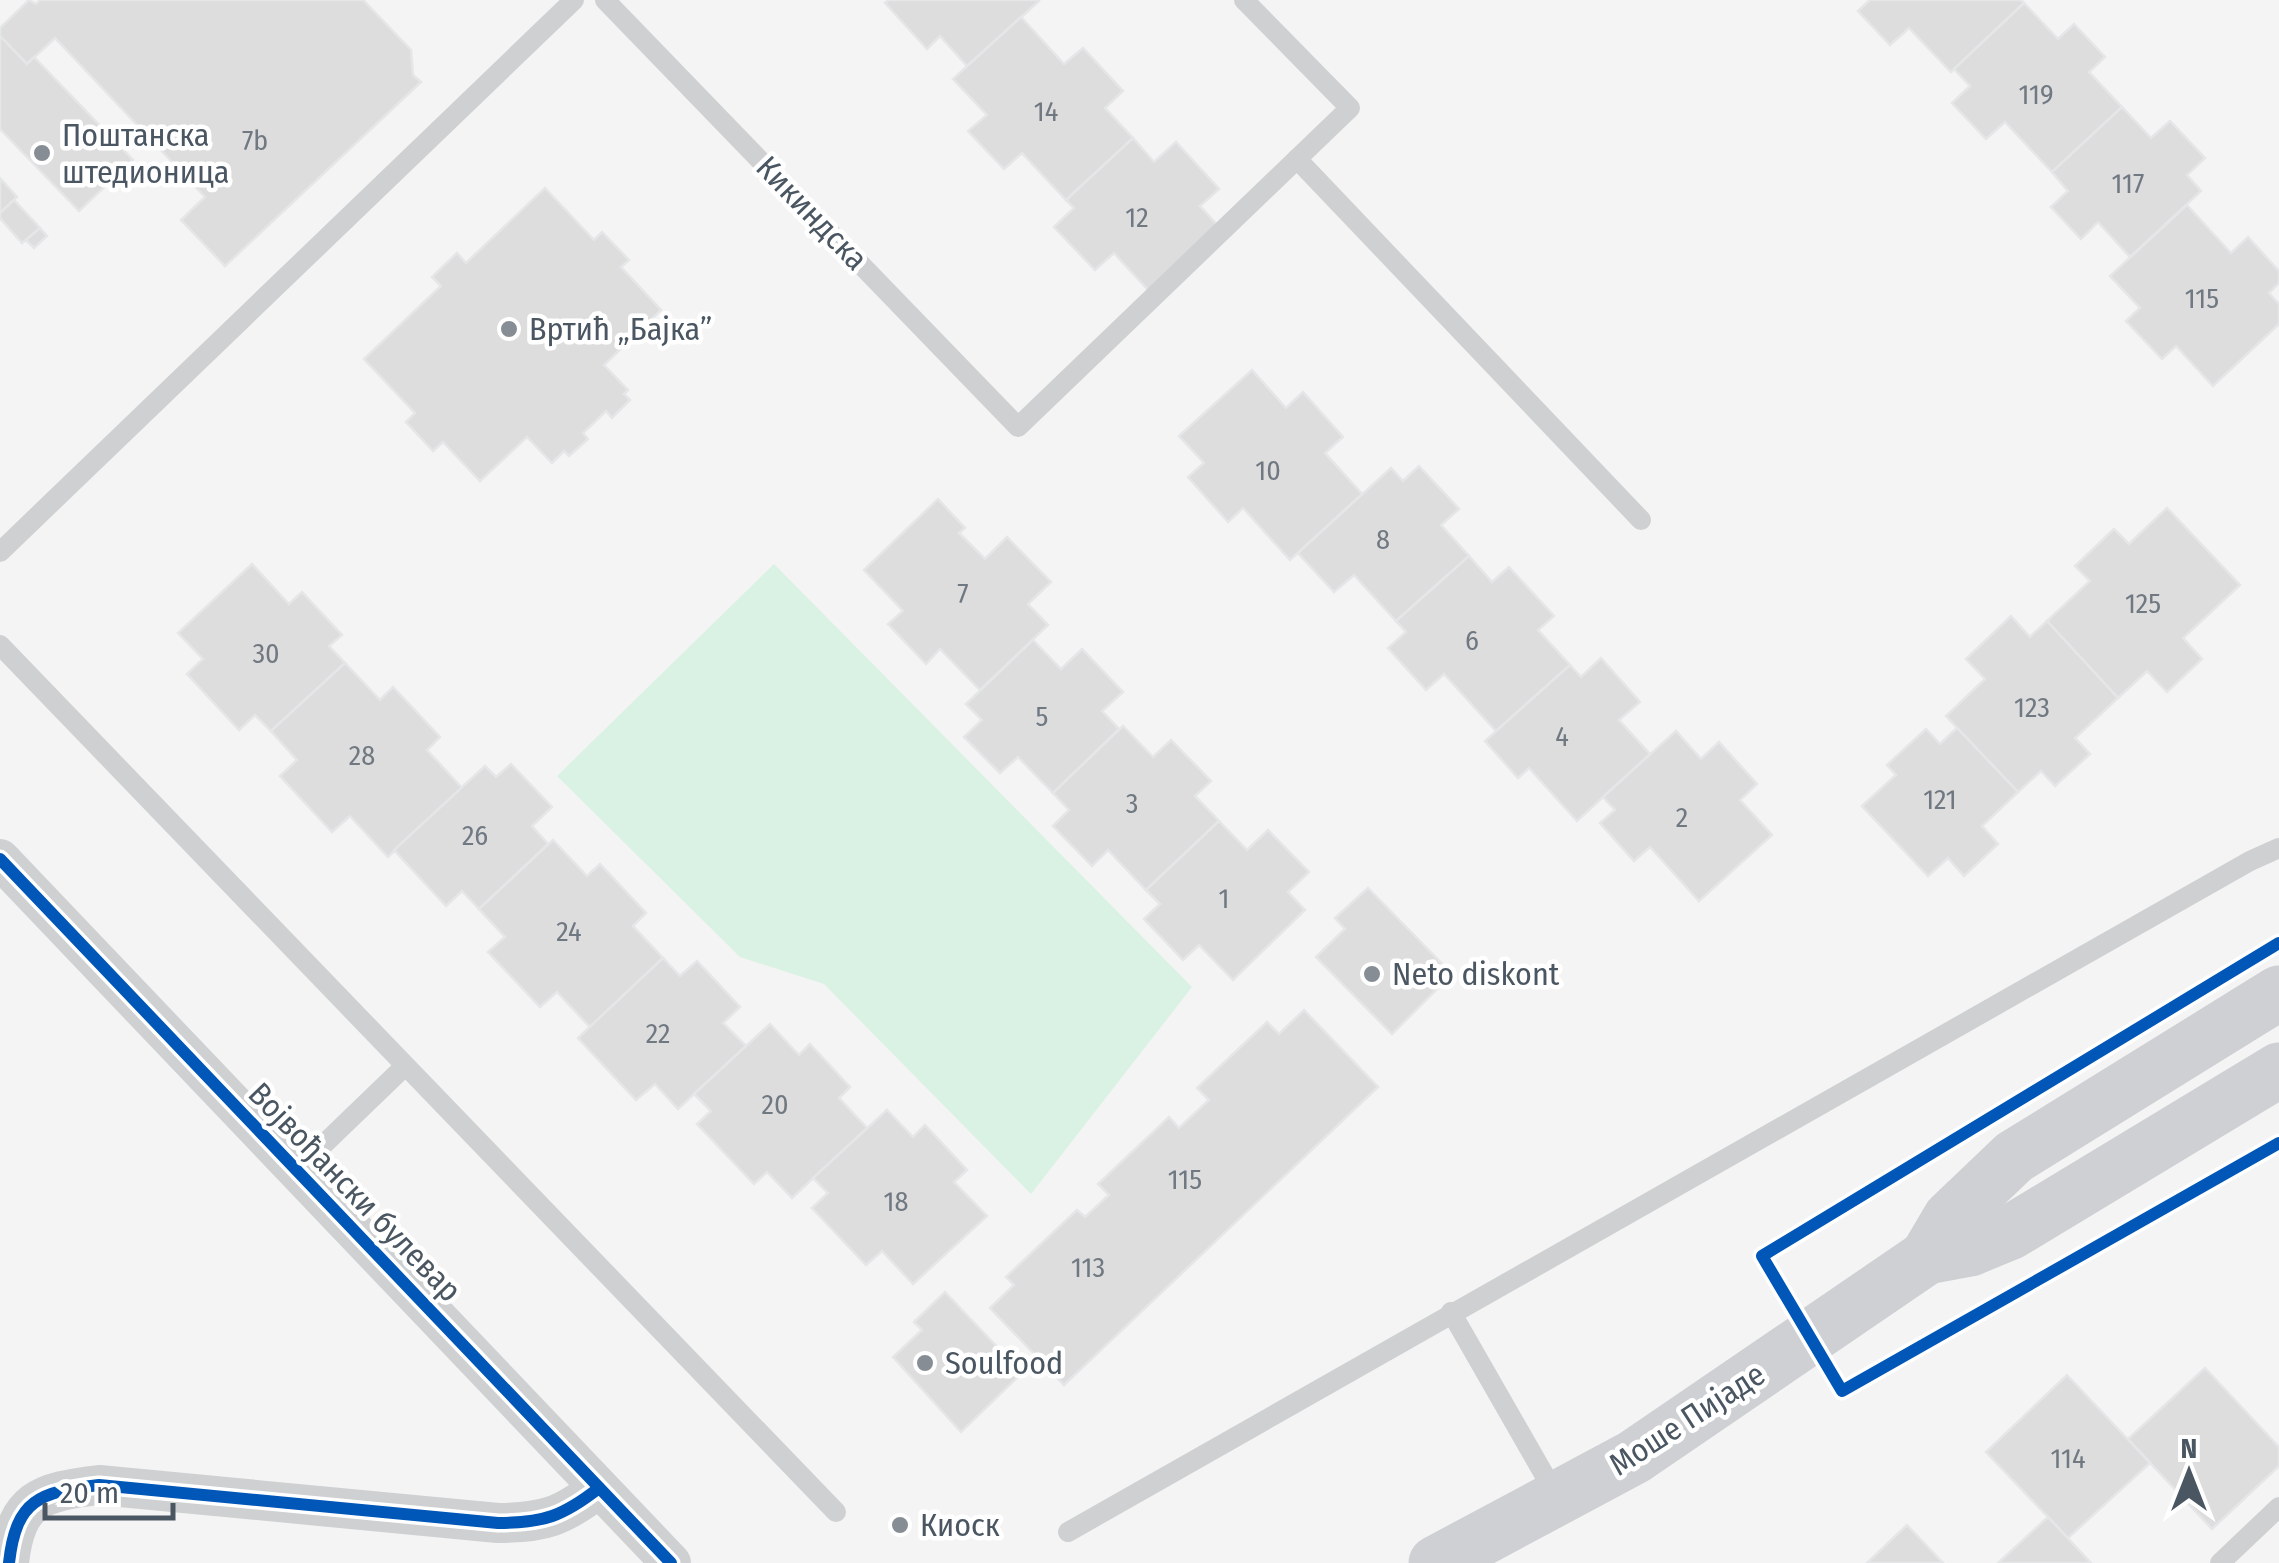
<svg xmlns="http://www.w3.org/2000/svg" width="2279" height="1563" font-family="'Fira Sans Condensed',sans-serif">
  <style>
    .green { fill: #d9f2e3 }
    .building { fill: #ddddde; stroke: #e5e6e7; stroke-width: 2.5 }
    .lines { fill: none; stroke-linecap: round; stroke-linejoin: round }
    .lane { stroke: #ced0d2; stroke-width: 20 }
    .street { stroke: #ced0d2; stroke-width: 40 }
    .secondary { stroke: #ced0d4; stroke-width: 55 }
    .cycleway-casing { stroke: #fff; stroke-width: 19 }
    .cycleway { stroke: #0057b8; stroke-width: 12 }
    .poi-dot { fill: #868d94; stroke: #fff; stroke-width: 4 }
    .labels { text-anchor: middle; stroke-width: 9; stroke-linejoin: round; paint-order: stroke }
    .number-label { font-size: 28px; fill: #707881 }
    .poi-label { font-size: 32px; fill: #4a5661; stroke: #fff; text-anchor: start }
    .street-label { font-size: 32px; fill: #4a5661; stroke: #fff }
  </style>
  <rect width="100%" height="100%" fill="#f4f4f4"/>
  <polygon class="green" points="774,564 1192,987 1031,1194 824,984 740,957 557,776"/>
  <g class="building">
    <polygon points="29,0 36,4 40,0 363,0 411,50 413,75 421,82 225,266 181,220 205,197 55,38 27,64 0,36 0,28"/>
    <polygon points="889,0 1038,0 1039,1 967,66 940,36 927,49 885,3"/>
    <polygon points="1870,0 2021,0 2024,3 1951,72 1909,28 1890,45 1858,11"/>
    <polygon points="2024,3 2058,39 2074,24 2105,57 2089,72 2122,107 2052,172 2005,122 1986,139 1952,103 1970,86 1954,69"/>
    <polygon points="1021,17 1064,64 1083,48 1123,91 1105,108 1133,138 1066,200 1022,153 1004,169 968,131 987,115 953,79"/>
    <polygon points="0,36 27,64 34,57 133,160 79,211 0,129"/>
    <polygon points="2122,107 2151,138 2170,121 2205,158 2187,175 2201,191 2130,257 2098,222 2081,239 2051,207 2068,191 2052,172"/>
    <polygon points="1133,138 1154,162 1176,142 1219,189 1200,206 1219,227 1149,291 1114,253 1095,270 1054,227 1074,208 1066,200"/>
    <polygon points="0,178 17,197 0,213"/>
    <polygon points="545,188 594,240 602,232 629,260 621,267 661,310 604,365 628,390 624,394 630,400 612,418 606,411 583,433 588,439 569,456 564,451 552,463 527,437 480,481 443,442 433,451 406,422 415,413 364,359 441,286 432,277 457,253 466,263"/>
    <polygon points="14,200 40,228 22,243 0,218 0,213"/>
    <polygon points="2187,205 2231,253 2248,237 2279,271 2279,283 2269,293 2279,304 2279,324 2213,386 2176,346 2162,359 2126,321 2140,308 2110,276"/>
    <polygon points="40,228 47,236 34,248 26,240"/>
    <polygon points="1252,370 1286,408 1303,392 1343,437 1325,453 1362,494 1290,560 1243,508 1228,522 1188,477 1204,463 1179,436"/>
    <polygon points="1419,466 1459,509 1441,525 1469,556 1396,621 1354,575 1334,592 1298,553 1391,468 1403,481"/>
    <polygon points="938,499 965,528 959,533 985,559 1007,537 1051,582 1028,604 1048,625 980,690 940,649 926,664 888,624 903,611 864,570"/>
    <polygon points="2167,508 2240,585 2183,638 2202,659 2167,692 2147,671 2118,698 2047,621 2090,581 2075,566 2114,529 2129,544"/>
    <polygon points="1469,556 1492,582 1509,567 1554,616 1538,630 1570,665 1496,731 1444,674 1426,690 1388,648 1406,632 1396,621"/>
    <polygon points="252,564 289,604 302,592 342,635 329,646 345,663 271,731 255,715 239,730 187,674 203,659 178,633"/>
    <polygon points="2011,616 2030,637 2047,621 2118,698 2075,738 2090,754 2055,786 2041,771 2018,792 1946,716 1985,679 1966,659"/>
    <polygon points="1033,640 1061,669 1082,649 1123,692 1102,711 1119,729 1053,793 1018,757 1000,773 964,737 982,720 966,704"/>
    <polygon points="1601,658 1640,702 1619,720 1650,754 1577,821 1529,768 1518,778 1485,741 1570,665 1581,677"/>
    <polygon points="345,663 380,700 393,687 440,737 427,750 462,788 388,857 350,816 332,832 280,776 297,760 271,731"/>
    <polygon points="1123,726 1153,757 1171,740 1211,781 1195,796 1219,821 1146,890 1108,850 1092,866 1053,826 1069,810 1053,793"/>
    <polygon points="1957,728 2018,792 1982,826 1998,844 1964,876 1948,858 1928,876 1862,806 1896,775 1887,765 1926,729 1940,744"/>
    <polygon points="1676,731 1701,759 1719,742 1757,784 1740,800 1772,835 1699,901 1650,847 1634,861 1600,823 1615,810 1603,797"/>
    <polygon points="511,764 552,807 532,826 548,844 479,909 462,891 446,906 394,850 485,766 496,777"/>
    <polygon points="1219,821 1247,850 1268,830 1309,872 1288,892 1305,910 1233,980 1199,945 1183,960 1144,919 1160,904 1146,890"/>
    <polygon points="553,840 587,876 600,864 646,913 633,926 663,958 590,1027 557,992 540,1007 488,952 505,937 479,909"/>
    <polygon points="1368,888 1452,974 1392,1034 1316,957 1345,929 1335,918"/>
    <polygon points="663,958 680,976 697,961 740,1007 723,1023 746,1046 678,1109 655,1084 636,1100 578,1038"/>
    <polygon points="1304,1010 1378,1087 1064,1385 990,1308 1014,1285 1006,1277 1077,1210 1085,1217 1109,1195 1098,1184 1169,1117 1179,1128 1209,1100 1197,1088 1267,1022 1279,1034"/>
    <polygon points="770,1024 799,1055 810,1044 850,1087 839,1098 867,1128 792,1198 767,1172 754,1184 697,1124 711,1111 694,1094"/>
    <polygon points="887,1110 913,1137 925,1125 967,1170 954,1182 987,1216 913,1284 882,1251 866,1265 812,1208 828,1193 813,1178"/>
    <polygon points="945,1292 1022,1373 961,1432 893,1357 922,1330 914,1322"/>
    <polygon points="2205,1368 2279,1447 2279,1466 2212,1529 2128,1439"/>
    <polygon points="2067,1375 2150,1463 2068,1538 1986,1452"/>
    <polygon points="2048,1517 2091,1563 1998,1563"/>
    <polygon points="1907,1525 1943,1563 1867,1563"/>
  </g>
  <g class="lines">
    <g class="lane">
      <polyline points="605,0 1018,427 1350,108 1244,0"/>
      <polyline points="1297,159 1641,520"/>
      <polyline points="0,552 574,0"/>
      <polyline points="0,645 836,1512"/>
      <polyline points="297,1170 405,1066"/>
      <polyline points="1451,1312 1557,1497"/>
      <polyline points="1068,1532 2250,861 2279,848"/>
      <polyline points="2220,1563 2279,1507"/>
    </g>
    <g class="street">
      <polyline points="0,859 671,1563"/>
      <path d="M9,1563C16,1499 40,1492 99,1485L498,1523C544,1523 563,1516 599,1488"/>
    </g>
    <g class="secondary">
      <polyline points="1927,1257 1950,1218 2014,1157 2279,993"/>
      <polyline points="1436,1563 1634,1457 1927,1257 1970,1249 2011,1232 2279,1070"/>
    </g>
    <defs>
      <g id="cycleway">
        <polyline points="0,859 671,1563"/>
        <polyline points="2279,943 1762,1256 1842,1391 2279,1143"/>
        <path d="M9,1563C16,1499 40,1492 99,1485L498,1523C544,1523 563,1516 599,1488"/>
      </g>
    </defs>
    <use href="#cycleway" class="cycleway-casing"/>
    <use href="#cycleway" class="cycleway"/>
  </g>
  <g class="poi-dot">
    <circle cx="42" cy="153" r="10"/>
    <circle cx="509" cy="329" r="10"/>
    <circle cx="1372" cy="974" r="10"/>
    <circle cx="925" cy="1363" r="10"/>
    <circle cx="900" cy="1525" r="10"/>
  </g>
  <g class="labels">
    <g class="number-label">
      <text x="2036" y="104">119</text>
      <text x="1046" y="121">14</text>
      <text x="255" y="150">7b</text>
      <text x="2128" y="193">117</text>
      <text x="1137" y="227">12</text>
      <text x="2202" y="308">115</text>
      <text x="1268" y="480">10</text>
      <text x="1383" y="549">8</text>
      <text x="963" y="603">7</text>
      <text x="2143" y="613">125</text>
      <text x="1472" y="650">6</text>
      <text x="266" y="663">30</text>
      <text x="2032" y="717">123</text>
      <text x="1042" y="726">5</text>
      <text x="1562" y="746">4</text>
      <text x="362" y="765">28</text>
      <text x="1940" y="809">121</text>
      <text x="1132" y="813">3</text>
      <text x="1682" y="827">2</text>
      <text x="475" y="845">26</text>
      <text x="1224" y="908">1</text>
      <text x="569" y="941">24</text>
      <text x="658" y="1043">22</text>
      <text x="775" y="1114">20</text>
      <text x="1185" y="1189">115</text>
      <text x="896" y="1211">18</text>
      <text x="1088" y="1277">113</text>
      <text x="2068" y="1468">114</text>
    </g>
    <g class="poi-label">
      <text x="62" y="146">Поштанска<tspan x="62" dy="37">штедионица</tspan></text>
      <text x="529" y="340">Вртић „Бајка”</text>
      <text x="1392" y="985">Neto diskont</text>
      <text x="945" y="1374">Soulfood</text>
      <text x="920" y="1536">Киоск</text>
    </g>
    <g class="street-label">
      <text transform="translate(812 213) rotate(46)" y="11">Кикиндска</text>
      <text transform="translate(355 1192) rotate(46)" y="11">Војвођански булевар</text>
      <text transform="translate(1687 1419) rotate(-33)" y="11">Моше Пијаде</text>
    </g>
  </g>
  <g transform="translate(2189 1473)" stroke="#ffffff" stroke-width="8" paint-order="stroke">
  <path d="M0-8L18 38L0 25L-18 38Z" fill="#4a5661"/>
  <text y="-15" font-size="28" font-weight="bold" text-anchor="middle" fill="#4a5661">N</text>
  </g>
  <path d="M45 1503v15h128v-15" fill="none" stroke="#4a5661" stroke-width="5"/>
  <text x="60" y="1503" font-size="30" fill="#4a5661" stroke="#ffffff" stroke-width="8" paint-order="stroke">20 m</text>
</svg>
